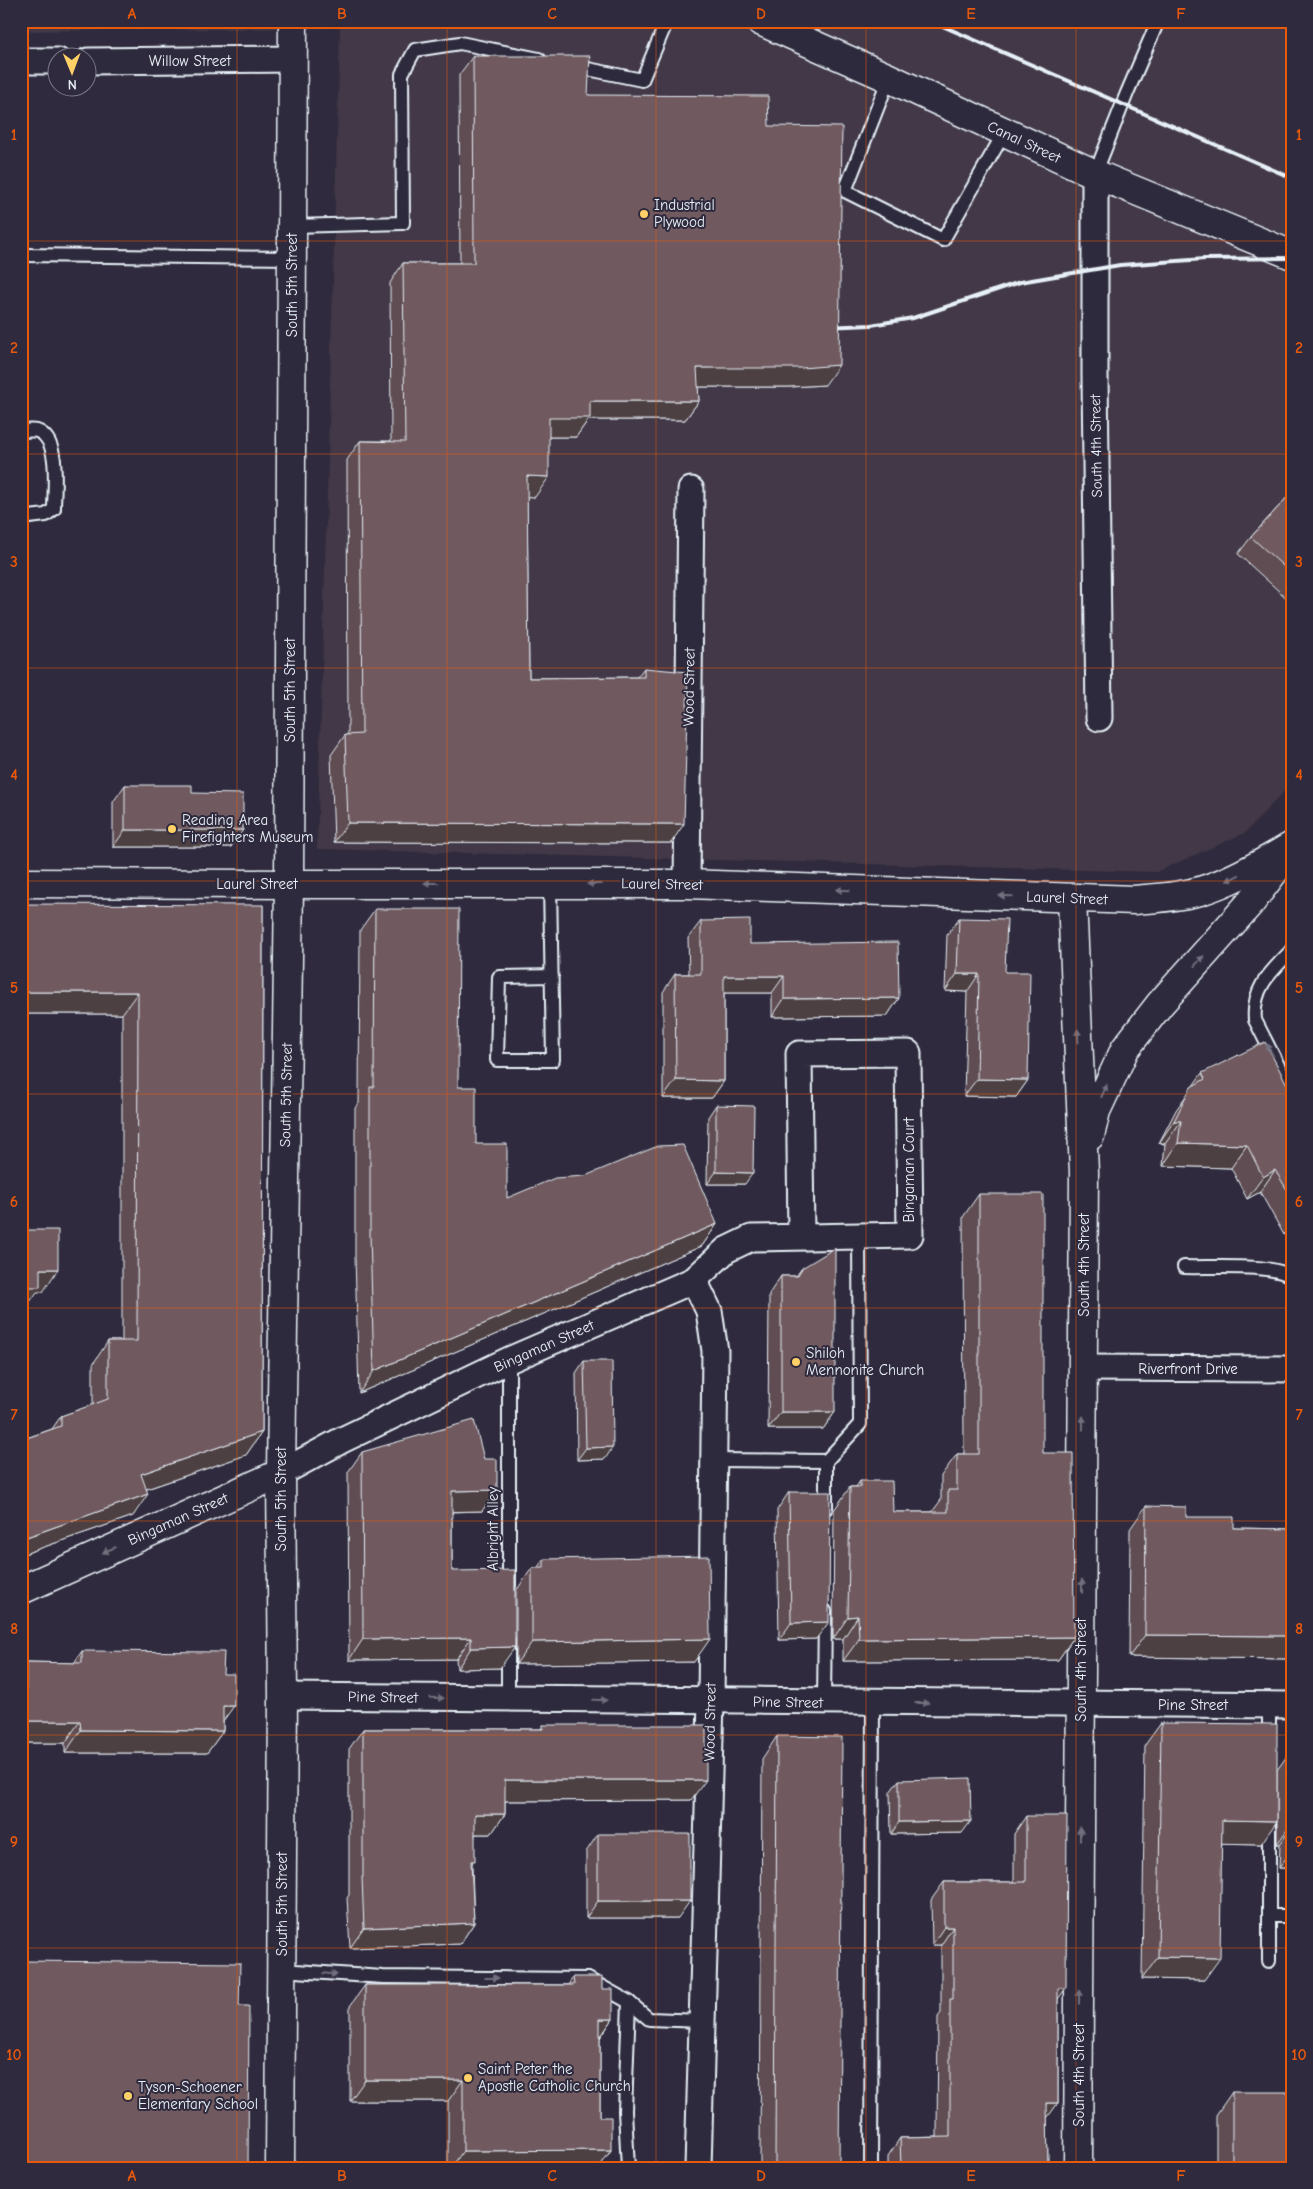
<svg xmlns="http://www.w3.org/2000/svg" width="1313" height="2189" font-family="'Comic Neue',sans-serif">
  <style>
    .built { fill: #423847 }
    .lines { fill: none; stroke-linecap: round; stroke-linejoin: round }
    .service-casing { stroke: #e8f1f8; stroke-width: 16 }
    .minor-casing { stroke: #e8f1f8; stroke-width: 29 }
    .tertiary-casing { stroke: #e8f1f8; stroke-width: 31 }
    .primary-casing { stroke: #e8f1f8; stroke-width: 31 }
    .service { stroke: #2f2a3d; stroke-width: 12 }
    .minor { stroke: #2f2a3d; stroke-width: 25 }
    .tertiary { stroke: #2f2a3d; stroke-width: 28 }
    .primary { stroke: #2f2a3d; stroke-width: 28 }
    .rail { stroke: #e8f1f8; stroke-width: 4 }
    .wall { fill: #604d52; stroke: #e8f1f8 }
    .shaded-wall { fill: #4e3f42; stroke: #e8f1f8 }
    .building { fill: #705a5f; stroke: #e8f1f8 }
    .oneway { fill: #70707e }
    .grid { fill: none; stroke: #e8590c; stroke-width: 1; stroke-opacity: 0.55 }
    .poi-dot { fill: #ffd166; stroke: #2f2a3d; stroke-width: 2 }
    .labels { text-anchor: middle; stroke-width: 4; stroke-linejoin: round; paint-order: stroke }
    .street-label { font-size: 15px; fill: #e8f1f8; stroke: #2f2a3d }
    .poi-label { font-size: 15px; fill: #e8f1f8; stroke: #2f2a3d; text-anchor: start }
    .neatline { fill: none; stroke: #e8590c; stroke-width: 2 }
    .grid-label { font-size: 16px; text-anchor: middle; font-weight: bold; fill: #e8590c }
  </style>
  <rect width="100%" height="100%" fill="#2f2a3d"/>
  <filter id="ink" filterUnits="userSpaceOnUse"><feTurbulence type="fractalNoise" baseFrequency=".02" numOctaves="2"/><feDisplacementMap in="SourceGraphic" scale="10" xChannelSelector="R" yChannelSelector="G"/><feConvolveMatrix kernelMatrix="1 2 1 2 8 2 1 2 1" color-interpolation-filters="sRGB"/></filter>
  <g filter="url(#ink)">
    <polygon class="built" points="21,21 1292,21 1292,783 1245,833 1156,872 317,849 340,28 21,31"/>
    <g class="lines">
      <defs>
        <g id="service">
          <polyline points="573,66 642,80 667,21"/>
          <polyline points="889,78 845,191 943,240 1004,133"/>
          <polyline points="1095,174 1127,93 1158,21"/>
          <polyline points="293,226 403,223 402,74 415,50 460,43 539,59"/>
          <polyline points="21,255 292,258"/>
          <path d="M21,431C26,431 33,430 37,431C61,439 54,489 54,509L46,515L21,518"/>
          <polyline points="550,883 553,1060 497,1060 499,977 552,976"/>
          <path d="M1292,950C1271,972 1252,987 1255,1020L1292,1093"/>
          <path d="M1184,1267C1209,1268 1273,1263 1292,1277"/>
          <polyline points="714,1460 826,1461"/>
          <polyline points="826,1461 860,1424 859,1237"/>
          <polyline points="826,1508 826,1461"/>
          <polyline points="509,1586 509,1360"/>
          <polyline points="508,1699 508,1641"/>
          <polyline points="824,1702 825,1611"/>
          <polyline points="1269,1705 1269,1740"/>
          <polyline points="1269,1815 1269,1961"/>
          <polyline points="1269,1916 1292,1916"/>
          <polyline points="281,1970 383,1977 588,1979 629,2002 649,2019 702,2021"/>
          <polyline points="628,2168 625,2111 629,2002"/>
          <polyline points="871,2168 873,1703"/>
        </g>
        <g id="minor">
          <polyline points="21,61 58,61"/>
          <polyline points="88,61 293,59"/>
          <polyline points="1095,174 1095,375 1099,718"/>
          <polyline points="687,884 691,490"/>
          <polyline points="694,1280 709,1311 715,1351 711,1701 698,2168"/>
          <polyline points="1083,1368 1292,1369"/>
          <polyline points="281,1473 342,1440 509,1360 694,1280 726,1250 751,1238 910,1235 908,1053 799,1054 801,1237"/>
          <polyline points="283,1696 1292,1705"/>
        </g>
        <g id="tertiary">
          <polyline points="760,21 889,78 1095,174 1292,255"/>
          <polyline points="21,883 289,884 293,21"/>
          <polyline points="21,1590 281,1473"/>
        </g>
        <g id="primary">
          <polyline points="1072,899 1084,1172 1078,2168"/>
          <polyline points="1090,1136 1096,1111 1125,1049 1160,1004 1252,901 1288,853"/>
          <path d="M280,2168L283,1696L281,1473L289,884H687L1135,900C1157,898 1179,897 1200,891C1233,881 1262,863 1292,846"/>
        </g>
      </defs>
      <use href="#service" class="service-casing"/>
      <use href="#minor" class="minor-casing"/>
      <use href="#tertiary" class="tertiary-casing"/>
      <use href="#primary" class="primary-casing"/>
      <use href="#service" class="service"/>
      <use href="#minor" class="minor"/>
      <use href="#tertiary" class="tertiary"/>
      <use href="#primary" class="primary"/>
      <g class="rail">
        <polyline points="931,21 1292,178"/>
        <polyline points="825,327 871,325 913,318 1020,282 1120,265 1205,259 1292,258"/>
      </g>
    </g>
    <g class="wall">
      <polygon points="473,56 588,95 769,126 825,385 789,387 698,387 699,401 685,420 588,420 576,437 549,437 535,497 527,496 529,678 637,677 644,668 671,843 334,842 331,755 345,735 348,735 347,460 360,441 391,441 390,283 403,263 460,263 459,75"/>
      <polygon points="1292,492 1292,603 1238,554 1251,537"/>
      <polygon points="125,785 192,793 231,847 113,847 113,802"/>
      <polygon points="263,905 262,1432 246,1455 147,1489 133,1516 21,1555 21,1440 52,1429 61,1416 93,1405 93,1364 108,1341 122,1341 122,1014 21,1014"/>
      <polygon points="375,909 458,1087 476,1144 507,1198 717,1224 702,1246 359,1393 355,1257 355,1108 359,1103 360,930"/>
      <polygon points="959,918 1005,972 1028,1080 1016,1097 964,1096 967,992 945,991 947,935"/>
      <polygon points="701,921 750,944 899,998 887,1016 772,1017 772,993 724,993 724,1081 712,1098 663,1098 663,992 675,974 689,974 688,938"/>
      <polygon points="1202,1073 1292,1094 1292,1237 1284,1235 1260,1192 1247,1199 1231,1168 1163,1166 1165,1144 1159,1143 1176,1110"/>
      <polygon points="716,1105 745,1184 707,1184 708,1117"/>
      <polygon points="979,1194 1043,1453 1074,1637 1058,1660 843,1661 843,1639 833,1639 834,1510 850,1487 856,1487 860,1481 893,1512 932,1512 941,1500 941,1476 957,1454 964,1454 963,1217"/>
      <polygon points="802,1268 835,1412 823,1429 768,1429 769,1294 781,1276 796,1276"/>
      <polygon points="584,1361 605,1459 577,1460 576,1373"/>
      <polygon points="362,1452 482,1511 452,1512 452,1571 500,1668 457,1669 456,1659 349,1660 348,1472"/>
      <polygon points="789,1492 816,1639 779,1640 777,1510"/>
      <polygon points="1146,1506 1186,1517 1234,1528 1292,1529 1292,1659 1129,1657 1130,1529"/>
      <polygon points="544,1559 694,1662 516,1664 516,1591 532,1568 537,1568"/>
      <polygon points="82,1651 223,1721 223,1731 207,1753 65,1753 65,1743 21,1743 21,1668 26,1662 74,1663"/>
      <polygon points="1161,1723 1261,1844 1222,1843 1204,1980 1142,1979 1145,1745"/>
      <polygon points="543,1725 691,1800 505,1801 505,1814 491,1834 475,1834 472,1866 474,1923 460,1944 350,1948 347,1898 349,1895 349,1749 363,1729 541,1729"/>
      <polygon points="777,1736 839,2168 760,2168 762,1759"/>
      <polygon points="1292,1749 1292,1868 1279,1868 1280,1844 1277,1844 1277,1770"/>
      <polygon points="899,1780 962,1833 891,1834 890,1792"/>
      <polygon points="1026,1816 1058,2000 1058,2103 1047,2117 1048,2167 1055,2168 888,2168 888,2156 900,2138 937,2137 938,2017 941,2013 941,1945 932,1945 931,1900 944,1882 1014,1882 1014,1834"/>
      <polygon points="598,1834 678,1918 586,1918 586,1852"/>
      <polygon points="573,1977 602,1989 613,2019 600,2038 600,2117 611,2150 599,2168 448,2168 448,2101 350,2101 350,2006 365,1985 568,1985"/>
      <polygon points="1232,2092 1292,2168 1216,2168 1216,2115"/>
    </g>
    <g class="shaded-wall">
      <polygon points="839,365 825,385 789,387 683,387 697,368"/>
      <polygon points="590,401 699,401 685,420 588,420 576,437 535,437 549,418"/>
      <polygon points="527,476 549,477 535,497 514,496"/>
      <polygon points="348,823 684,824 671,843 334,842"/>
      <polygon points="125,830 243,830 231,847 113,847"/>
      <polygon points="957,974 979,974 967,992 945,991"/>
      <polygon points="724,976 784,976 772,993 712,993"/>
      <polygon points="21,992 138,992 122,1014 21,1014"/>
      <polygon points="899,998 887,1016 772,1017 784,999"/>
      <polygon points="977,1079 1028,1080 1016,1097 964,1096"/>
      <polygon points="676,1080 724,1081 712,1098 663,1098"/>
      <polygon points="1174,1121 1181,1121 1165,1144 1159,1143"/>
      <polygon points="1178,1143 1247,1145 1231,1168 1163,1166"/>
      <polygon points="1275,1170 1260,1192 1247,1199 1263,1177"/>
      <polygon points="716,1172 753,1173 745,1184 707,1184"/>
      <polygon points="717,1224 702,1246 359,1393 374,1371"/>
      <polygon points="1292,1224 1292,1237 1284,1235"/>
      <polygon points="40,1269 58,1269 43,1292 37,1292 24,1310 21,1310 21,1287"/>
      <polygon points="781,1412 835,1412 823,1429 768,1429"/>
      <polygon points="262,1432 246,1455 126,1496 141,1474"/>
      <polygon points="613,1447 605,1459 577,1460 586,1448"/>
      <polygon points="497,1490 482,1511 437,1512 452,1491"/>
      <polygon points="148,1494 133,1516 21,1555 21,1539"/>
      <polygon points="858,1616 843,1639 833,1639 848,1617"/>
      <polygon points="829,1622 816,1639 779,1640 791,1623"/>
      <polygon points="1145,1635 1292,1636 1292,1659 1129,1657"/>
      <polygon points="1074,1637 1058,1660 843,1661 859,1639"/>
      <polygon points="471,1638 456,1659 349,1660 363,1639"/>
      <polygon points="710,1639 694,1662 516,1664 532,1642"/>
      <polygon points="515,1647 500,1668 457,1669 471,1648"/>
      <polygon points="223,1706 234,1706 218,1728"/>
      <polygon points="26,1721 80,1721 65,1743 21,1743 21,1727"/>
      <polygon points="81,1730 223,1731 207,1753 65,1753"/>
      <polygon points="505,1780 706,1780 691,1800 491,1801"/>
      <polygon points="475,1814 505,1814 491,1834 461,1834"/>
      <polygon points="1222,1820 1277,1821 1261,1844 1206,1843"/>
      <polygon points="971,1821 962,1833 891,1834 899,1822"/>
      <polygon points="1292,1823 1292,1827 1280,1844 1277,1844"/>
      <polygon points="1292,1850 1292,1868 1279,1868"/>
      <polygon points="598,1901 690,1901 678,1918 586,1918"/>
      <polygon points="474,1923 460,1944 350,1948 364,1928"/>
      <polygon points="944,1927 953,1927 941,1945 932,1945"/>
      <polygon points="1158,1957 1220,1958 1204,1980 1142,1979"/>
      <polygon points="1058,1988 1066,1988 1053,2006"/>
      <polygon points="600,2019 613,2019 598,2040"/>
      <polygon points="365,2080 463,2080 448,2101 350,2101"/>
      <polygon points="1047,2103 1058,2103 1045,2121"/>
      <polygon points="611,2150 599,2168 451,2168 463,2151"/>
    </g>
    <g class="building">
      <polygon points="473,56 590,56 588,95 768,96 769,126 842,127 839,365 802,368 697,368 699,401 590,401 590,418 549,418 549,477 527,476 529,678 644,677 644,668 688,672 684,824 348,823 345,735 362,734 360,441 405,442 403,263 474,263"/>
      <polygon points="1292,492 1292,574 1251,537"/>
      <polygon points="125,785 192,785 192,793 243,794 243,830 125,830"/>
      <polygon points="21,904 263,905 262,1432 141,1474 148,1494 21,1539 21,1440 61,1426 61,1416 108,1399 108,1341 137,1341 138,992 21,992"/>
      <polygon points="375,909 459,909 458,1087 476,1087 476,1144 507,1144 507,1198 555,1178 585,1176 658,1146 683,1145 717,1224 374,1371 370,1235 370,1087 374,1087"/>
      <polygon points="959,918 1007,919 1005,972 1030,972 1028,1080 977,1079 979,974 957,974"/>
      <polygon points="750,920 750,944 898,942 899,998 784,999 784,976 724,976 724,1081 676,1080 675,974 701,974 701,921"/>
      <polygon points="1265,1042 1292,1094 1292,1198 1275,1170 1263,1177 1247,1145 1178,1143 1181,1121 1174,1121 1191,1087 1205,1079 1202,1073"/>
      <polygon points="716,1105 754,1106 753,1173 716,1172"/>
      <polygon points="979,1194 1043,1194 1043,1453 1073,1453 1074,1637 859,1639 858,1616 848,1617 850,1487 860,1487 860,1481 892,1481 893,1512 948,1512 948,1490 957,1490 957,1454 979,1454"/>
      <polygon points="21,1230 58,1230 58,1269 40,1269 40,1287 21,1287"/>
      <polygon points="835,1248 835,1412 781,1412 781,1276 798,1276 802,1268"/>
      <polygon points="584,1361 612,1361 613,1447 586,1448"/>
      <polygon points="474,1420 484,1459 497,1459 497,1490 452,1491 452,1571 515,1570 515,1647 471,1648 471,1638 363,1639 362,1452"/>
      <polygon points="789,1492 830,1492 829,1622 791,1623"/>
      <polygon points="1146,1506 1186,1507 1186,1517 1234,1517 1234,1528 1292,1529 1292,1636 1145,1635"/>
      <polygon points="709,1556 710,1639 532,1642 532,1568 544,1568 544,1559"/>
      <polygon points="82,1651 224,1652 223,1674 234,1674 234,1706 223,1706 223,1731 81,1730 80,1721 26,1721 26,1662 82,1663"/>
      <polygon points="1161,1723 1277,1724 1277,1821 1222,1820 1220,1958 1158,1957"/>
      <polygon points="543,1725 706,1725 706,1780 505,1780 505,1814 475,1814 475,1861 471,1861 474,1923 364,1928 362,1877 363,1877 363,1729 543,1729"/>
      <polygon points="777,1736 842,1737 839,2168 775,2168"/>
      <polygon points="970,1778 971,1821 899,1822 899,1780"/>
      <polygon points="1026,1816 1067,1816 1066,1988 1058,1988 1058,2103 1047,2103 1048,2167 1055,2167 1055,2168 901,2168 900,2138 950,2137 950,1999 953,1999 953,1927 944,1927 944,1882 1026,1882"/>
      <rect x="598" y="1834" width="92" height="67"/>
      <polygon points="21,1961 240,1963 239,2006 249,2006 248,2168 21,2168"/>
      <polygon points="573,1977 602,1977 602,1989 613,1989 613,2019 600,2019 600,2117 611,2117 611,2150 463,2151 463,2080 365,2080 365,1985 574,1985"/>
      <rect x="1232" y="2092" width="60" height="76"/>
    </g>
    <defs><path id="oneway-solid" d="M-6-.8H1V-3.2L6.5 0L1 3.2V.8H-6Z" transform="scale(1.25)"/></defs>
    <g class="oneway">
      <use href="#oneway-solid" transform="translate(1233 878) rotate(154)"/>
      <use href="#oneway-solid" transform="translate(431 883) rotate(-180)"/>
      <use href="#oneway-solid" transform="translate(594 884) rotate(-180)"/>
      <use href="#oneway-solid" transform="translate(843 890) rotate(-178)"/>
      <use href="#oneway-solid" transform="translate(1006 896) rotate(-178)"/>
      <use href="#oneway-solid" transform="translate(1199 961) rotate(-48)"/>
      <use href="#oneway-solid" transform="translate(1078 1036) rotate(-93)"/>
      <use href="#oneway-solid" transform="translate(1270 1050) rotate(-117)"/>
      <use href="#oneway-solid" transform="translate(1104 1091) rotate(-67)"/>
      <use href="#oneway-solid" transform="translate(1083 1423) rotate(-90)"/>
      <use href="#oneway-solid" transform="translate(109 1550) rotate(156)"/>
      <use href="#oneway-solid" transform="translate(1082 1586) rotate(-90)"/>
      <use href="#oneway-solid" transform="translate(437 1698) rotate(1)"/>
      <use href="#oneway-solid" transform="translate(600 1700) rotate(1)"/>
      <use href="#oneway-solid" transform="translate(922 1703)"/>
      <use href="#oneway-solid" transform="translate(1080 1834) rotate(-90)"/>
      <use href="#oneway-solid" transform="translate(330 1974) rotate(5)"/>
      <use href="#oneway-solid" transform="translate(492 1978)"/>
      <use href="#oneway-solid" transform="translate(1079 1997) rotate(-90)"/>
    </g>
  </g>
  <path class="grid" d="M237,21V2168M447,21V2168M656,21V2168M866,21V2168M1076,21V2168M21,241H1292M21,454H1292M21,668H1292M21,881H1292M21,1094H1292M21,1308H1292M21,1521H1292M21,1735H1292M21,1948H1292"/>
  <g class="poi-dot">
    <circle cx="644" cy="214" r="5"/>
    <circle cx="172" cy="829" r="5"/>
    <circle cx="796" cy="1362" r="5"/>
    <circle cx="468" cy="2078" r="5"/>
    <circle cx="128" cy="2096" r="5"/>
  </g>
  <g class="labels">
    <g class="street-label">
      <text x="190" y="66">Willow Street</text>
      <text transform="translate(1024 142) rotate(25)" y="5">Canal Street</text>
      <text transform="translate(292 285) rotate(-90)" y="5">South 5th Street</text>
      <text transform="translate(1096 446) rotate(-91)" y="5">South 4th Street</text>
      <text transform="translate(689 687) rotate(-89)" y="5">Wood Street</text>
      <text transform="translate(290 690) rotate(-90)" y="5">South 5th Street</text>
      <text x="257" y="889">Laurel Street</text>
      <text transform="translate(662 884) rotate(1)" y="5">Laurel Street</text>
      <text transform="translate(1067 898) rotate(2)" y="5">Laurel Street</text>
      <text transform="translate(286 1095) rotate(-89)" y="5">South 5th Street</text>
      <text transform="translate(909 1170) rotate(-90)" y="5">Bingaman Court</text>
      <text transform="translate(1084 1265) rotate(-90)" y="5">South 4th Street</text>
      <text transform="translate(544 1346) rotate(-24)" y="5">Bingaman Street</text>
      <text x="1188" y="1374">Riverfront Drive</text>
      <text transform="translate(281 1499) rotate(-90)" y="5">South 5th Street</text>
      <text transform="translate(178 1519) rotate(-24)" y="5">Bingaman Street</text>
      <text transform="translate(493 1529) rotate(-90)" y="5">Albright Alley</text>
      <text transform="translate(1081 1670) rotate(-90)" y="5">South 4th Street</text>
      <text transform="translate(383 1697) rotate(1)" y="5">Pine Street</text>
      <text transform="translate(788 1702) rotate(1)" y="5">Pine Street</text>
      <text x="1193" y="1710">Pine Street</text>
      <text transform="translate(710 1722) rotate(-89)" y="5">Wood Street</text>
      <text transform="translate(282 1904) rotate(-90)" y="5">South 5th Street</text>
      <text transform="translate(1079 2075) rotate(-90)" y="5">South 4th Street</text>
    </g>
    <g class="poi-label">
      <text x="654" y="210">Industrial<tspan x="654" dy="17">Plywood</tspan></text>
      <text x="182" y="825">Reading Area<tspan x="182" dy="17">Firefighters Museum</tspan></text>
      <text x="806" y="1358">Shiloh<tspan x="806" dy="17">Mennonite Church</tspan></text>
      <text x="478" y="2074">Saint Peter the<tspan x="478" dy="17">Apostle Catholic Church</tspan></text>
      <text x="138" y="2092">Tyson-Schoener<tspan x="138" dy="17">Elementary School</tspan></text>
    </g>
  </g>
  <rect width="1313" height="2189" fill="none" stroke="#2f2a3d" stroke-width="55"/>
  <g transform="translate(72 72) rotate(179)"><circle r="24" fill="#2f2a3d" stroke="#797a88"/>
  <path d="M0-4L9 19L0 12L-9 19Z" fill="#ffd166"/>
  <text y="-8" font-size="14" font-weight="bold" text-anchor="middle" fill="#e8f1f8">N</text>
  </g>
  <rect x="28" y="28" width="1258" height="2134" class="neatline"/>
  <g class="grid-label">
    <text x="132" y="19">A</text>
    <text x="342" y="19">B</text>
    <text x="552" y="19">C</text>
    <text x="761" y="19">D</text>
    <text x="971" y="19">E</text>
    <text x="1181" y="19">F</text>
    <text x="14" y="140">1</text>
    <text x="1299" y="140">1</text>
    <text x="14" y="353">2</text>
    <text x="1299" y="353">2</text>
    <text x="14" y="567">3</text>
    <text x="1299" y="567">3</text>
    <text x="14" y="780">4</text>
    <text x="1299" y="780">4</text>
    <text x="14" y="993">5</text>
    <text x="1299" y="993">5</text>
    <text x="14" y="1207">6</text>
    <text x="1299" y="1207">6</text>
    <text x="14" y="1420">7</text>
    <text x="1299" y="1420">7</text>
    <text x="14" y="1634">8</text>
    <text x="1299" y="1634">8</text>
    <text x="14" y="1847">9</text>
    <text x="1299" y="1847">9</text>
    <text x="14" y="2060">10</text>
    <text x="1299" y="2060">10</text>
    <text x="132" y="2181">A</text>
    <text x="342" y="2181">B</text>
    <text x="552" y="2181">C</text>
    <text x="761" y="2181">D</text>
    <text x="971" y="2181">E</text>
    <text x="1181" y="2181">F</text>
  </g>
</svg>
